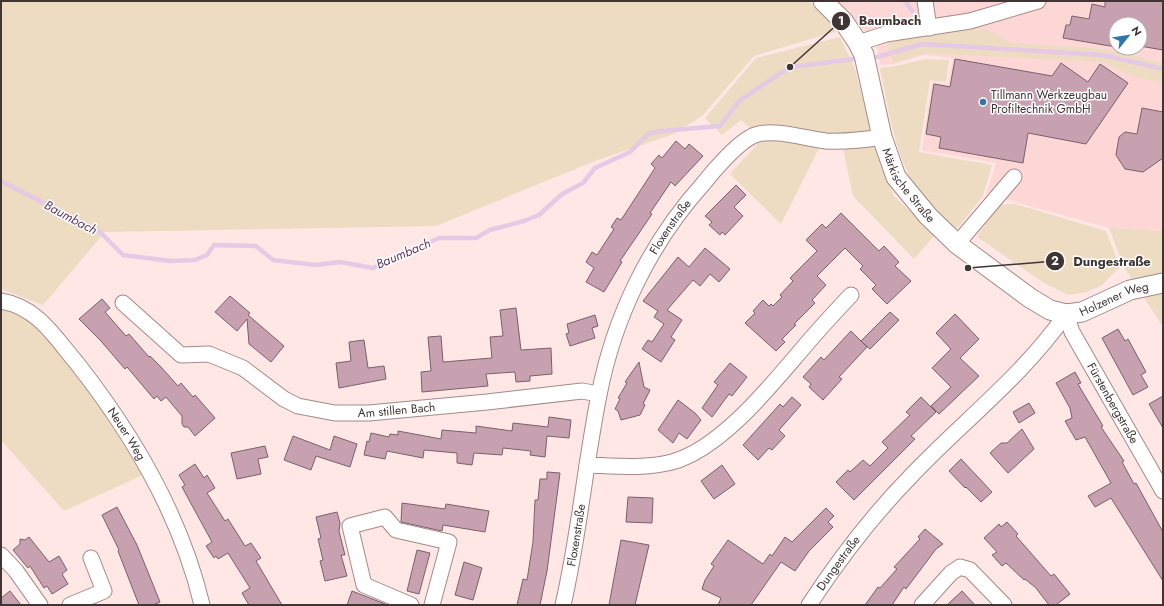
<svg xmlns="http://www.w3.org/2000/svg" width="1164" height="606" font-family="Jost,sans-serif">
  <style>
    .built { fill: #fdd7d5; fill-rule: evenodd }
    .green { fill: #eddbc2 }
    .lines { fill: none; stroke-linecap: round; stroke-linejoin: round }
    .stream { stroke: #e6c9e5; stroke-width: 4.5 }
    .building { fill: #c8a1b0; stroke: #78616a }
    .minor-casing { stroke: #a48a89; stroke-width: 17 }
    .major-casing { stroke: #a48a89; stroke-width: 21 }
    .minor { stroke: #fff; stroke-width: 15 }
    .major { stroke: #fff; stroke-width: 19 }
    .poi-dot { fill: #3078ac; stroke: #fff; stroke-width: 1.5 }
    .labels { text-anchor: middle; stroke-width: 3; stroke-linejoin: round; paint-order: stroke }
    .poi-label { font-size: 12px; fill: #403434; stroke: #fff; text-anchor: start }
    .street-label { font-size: 12px; fill: #403434; stroke: #fff }
    .water-label { font-size: 13px; font-style: italic; fill: #603961; stroke: #fff }
    .leader { fill: none; stroke: #403434; stroke-width: 1.5 }
    .callout-dot { fill: #403434; stroke: #fff; stroke-width: 1.5 }
    .mark-label { font-size: 12px; text-anchor: middle; font-weight: bold; fill: #fff }
    .callout-label { font-size: 13px; text-anchor: middle; font-weight: bold; fill: #403434; stroke: #fff; stroke-width: 3; stroke-linejoin: round; paint-order: stroke }
  </style>
  <rect width="100%" height="100%" fill="#ffe7e6"/>
  <path class="built" d="M829,1H1163V231L1109,228L986,194L996,163L922,150L932,82L948,84L953,58L924,55L894,64L880,65L876,40ZM1116,24H1140V48H1116Z"/>
  <g class="green">
    <polygon points="1,1 808,1 841,30 754,56 702,116 674,134 595,161 436,226 105,232 43,305 1,289"/>
    <polygon points="984,28 1012,43 1104,49 1163,63 1163,82 1138,78 1102,62 923,53 894,63 887,48 888,42"/>
    <polygon points="840,37 855,69 876,152 894,196 935,235 914,259 853,196 840,134 826,134 781,224 730,174 762,139 741,120 722,135 705,118 756,58"/>
    <path d="M925,59L949,60L946,82L930,80L919,152L992,165L983,196L955,231C938,213 916,192 906,169C892,137 887,102 880,68L896,66Z"/>
    <polygon points="1015,204 1106,231 1120,267 1101,286 1086,292 1068,295 1044,283 977,237 999,205"/>
    <polygon points="1109,228 1163,231 1163,327 1124,267"/>
    <polygon points="1,309 15,312 38,322 101,410 143,475 64,511 1,440"/>
  </g>
  <g class="lines">
    <g class="stream">
      <polyline points="905,1 912,11"/>
      <polyline points="877,57 922,44 1103,55 1163,69"/>
      <polyline points="1,181 100,232 123,255 171,261 195,260 207,255 214,245 256,246 273,260 316,265 340,262 373,268 439,238 476,238 490,230 524,221 539,215 562,194 583,183 595,168 630,152 648,134 661,131 720,126 739,101 790,67 854,59"/>
    </g>
  </g>
  <g class="building">
    <polygon points="1105,1 1163,1 1163,50 1140,46 1140,24 1116,24 1116,47 1063,38 1066,25 1070,25 1072,16 1089,19 1092,4 1105,7"/>
    <polygon points="955,59 1052,76 1061,63 1088,82 1100,64 1128,83 1086,144 1028,133 1023,163 939,148 941,137 926,134 934,84 950,87"/>
    <polygon points="1142,108 1163,112 1163,158 1143,172 1125,169 1116,155 1119,137 1125,132 1137,134"/>
    <polygon points="676,141 685,149 689,144 703,156 675,186 671,182 650,213 652,214 620,261 622,262 604,292 586,282 594,268 586,262 592,252 597,255 614,229 611,227 617,218 621,220 655,168 651,164 659,155 662,158"/>
    <polygon points="736,185 746,195 734,207 743,216 725,235 722,232 720,235 709,225 712,222 705,216"/>
    <polygon points="841,213 879,251 884,246 899,262 895,266 911,281 887,304 872,289 876,285 860,269 863,266 845,248 817,276 826,285 812,300 815,303 794,324 796,325 782,339 785,342 776,351 745,323 755,313 753,311 763,300 769,306 771,304 773,306 782,297 780,295 793,281 790,278 817,251 806,240 822,224 826,228"/>
    <polygon points="705,248 730,269 719,282 710,274 700,286 693,280 667,310 682,320 671,337 675,340 661,362 642,349 648,340 652,342 664,324 654,317 658,311 643,301 678,257 689,267"/>
    <polygon points="230,296 250,313 248,315 284,346 271,362 249,344 247,319 237,331 215,312"/>
    <polygon points="102,299 110,308 105,312 126,336 129,334 149,357 150,356 161,367 178,386 181,383 193,397 195,395 215,418 195,436 188,427 184,427 182,424 182,416 166,397 161,401 157,396 154,399 127,367 125,369 100,340 79,319"/>
    <polygon points="516,308 521,350 551,348 552,374 530,376 530,381 516,382 515,372 486,374 488,386 422,392 421,372 431,371 428,337 441,336 443,362 492,358 490,337 503,336 500,310"/>
    <polygon points="890,312 899,320 870,349 861,341"/>
    <polygon points="955,314 979,339 960,358 979,376 939,414 931,406 951,387 932,368 951,349 936,333"/>
    <polygon points="595,315 598,326 592,328 595,338 570,346 566,334 569,333 567,324"/>
    <polygon points="1118,329 1125,341 1128,339 1146,372 1141,375 1148,387 1133,395 1102,338"/>
    <polygon points="851,331 867,347 839,377 842,379 823,400 809,387 811,384 803,377 821,357 824,360"/>
    <polygon points="364,340 368,368 384,366 386,379 339,388 336,363 351,361 349,342"/>
    <polygon points="639,362 644,387 650,390 643,404 645,405 640,415 621,420 618,411 615,409 620,399 618,398 627,383 625,382"/>
    <polygon points="730,363 747,377 732,396 729,394 712,417 702,408 718,385 714,382"/>
    <polygon points="1075,372 1081,383 1078,384 1082,391 1103,426 1101,427 1124,461 1122,462 1134,484 1136,483 1163,532 1163,581 1111,498 1095,507 1088,496 1111,483 1085,437 1076,440 1065,421 1072,418 1070,408 1056,383"/>
    <polygon points="1163,396 1163,428 1149,404"/>
    <polygon points="792,397 801,405 779,430 785,436 772,450 769,448 758,460 743,445 780,404 783,407"/>
    <polygon points="921,397 936,412 911,436 915,439 854,500 836,482 848,470 850,472 863,460 870,466 888,448 882,442 910,415 906,412"/>
    <polygon points="678,400 695,413 701,420 687,439 679,433 673,443 658,430"/>
    <polygon points="1029,403 1035,413 1019,423 1013,412"/>
    <polygon points="549,417 571,420 569,438 547,436 545,457 530,455 531,451 503,448 502,455 474,453 472,465 457,463 457,453 424,450 423,458 387,451 385,459 364,455 367,441 369,442 371,433 389,437 390,434 398,435 398,431 441,439 442,430 476,433 476,426 512,431 513,423 548,427"/>
    <polygon points="1022,429 1034,449 1008,473 990,453 1001,443 1007,443"/>
    <polygon points="293,436 330,450 334,436 357,444 350,467 316,456 311,470 284,460"/>
    <polygon points="265,446 268,457 258,459 261,474 237,479 231,453"/>
    <polygon points="961,459 992,492 981,502 966,487 965,488 949,471"/>
    <polygon points="195,464 204,478 207,475 215,488 207,493 225,521 228,519 245,546 251,543 261,558 256,561 282,605 249,605 242,593 250,588 228,553 218,559 216,556 214,558 206,546 212,542 182,487 185,485 179,475"/>
    <polygon points="722,465 735,484 714,499 701,481"/>
    <polygon points="547,472 560,473 547,571 540,605 517,605 523,579 527,580 533,542 535,500 538,500 540,479 547,479"/>
    <polygon points="628,497 653,498 652,523 626,522"/>
    <polygon points="402,503 445,509 446,504 489,511 485,532 443,525 442,531 401,522"/>
    <polygon points="117,507 137,545 160,602 153,605 139,605 118,551 119,550 102,515"/>
    <polygon points="826,508 834,516 828,522 833,527 809,551 795,571 781,562 751,605 718,605 721,598 702,589 705,580 714,566 711,564 728,540 763,564 770,554 772,556 785,537 792,542"/>
    <polygon points="337,512 340,523 339,531 345,555 341,555 347,576 325,581 320,561 323,560 318,539 321,538 316,517"/>
    <polygon points="1007,522 1018,534 1016,536 1051,576 1054,574 1070,594 1056,605 1049,605 1036,588 1025,579 1024,580 1006,563 1002,566 992,555 997,552 984,538 999,524 1001,527"/>
    <polygon points="925,529 943,544 936,549 906,589 904,587 892,605 865,605 878,587 880,588 897,569 894,567 920,539 918,537"/>
    <polygon points="29,537 49,562 59,556 67,570 62,574 68,584 52,594 47,586 44,588 30,566 28,568 13,550 20,544 20,539 25,540"/>
    <polygon points="621,540 649,545 635,605 609,605"/>
    <polygon points="417,550 430,553 419,594 407,591"/>
    <polygon points="464,562 482,568 473,600 455,595"/>
    <polygon points="10,591 21,605 1,605 1,598"/>
    <polygon points="352,591 385,604 385,605 347,605"/>
    <polygon points="962,591 975,605 947,605"/>
  </g>
  <g class="lines">
    <defs>
      <g id="minor">
        <polyline points="925,1 929,28"/>
        <polyline points="858,43 886,34 970,21 1038,1"/>
        <polyline points="957,244 1014,177"/>
        <path id="s1" d="M1,301C37,307 54,336 76,362C132,433 181,516 202,605"/>
        <path id="s2" d="M123,303L181,355L209,354L243,368L284,399L298,406L335,413H369L487,402L582,391L599,394"/>
        <path id="s3" d="M1066,314L1072,332L1163,491"/>
        <path d="M587,465C615,466 644,469 672,462C721,449 772,384 804,347C819,329 835,312 851,295"/>
        <polyline points="1,555 16,571 40,605"/>
        <polyline points="70,605 104,591 91,558"/>
        <polyline points="411,605 364,585 350,526 385,517 396,530 449,542 432,605"/>
        <path id="s4" d="M563,605C579,536 585,465 599,395C614,317 650,243 703,184C714,170 739,141 755,135C773,128 807,139 826,141C845,142 863,140 882,137"/>
        <path id="s5" d="M809,605C839,559 872,516 911,476C962,422 1023,376 1066,314"/>
        <polyline points="922,605 951,573 960,567 970,570 1004,605"/>
      </g>
      <g id="major">
        <path id="s6" d="M823,1L844,22L858,43L864,55L882,137L896,177L928,216L957,244L1030,298L1050,310L1066,314L1082,312L1130,290L1163,283"/>
      </g>
    </defs>
    <use href="#minor" class="minor-casing"/>
    <use href="#major" class="major-casing"/>
    <use href="#minor" class="minor"/>
    <use href="#major" class="major"/>
  </g>
  <circle class="poi-dot" cx="983" cy="102" r="4"/>
  <g class="labels">
    <g class="poi-label">
      <text x="991" y="99">Tillmann Werkzeugbau<tspan x="991" dy="14">Profiltechnik GmbH</tspan></text>
    </g>
    <g class="street-label">
      <text dy="4" stroke="none"><textPath href="#s6" startOffset="208">Märkische Straße</textPath></text>
      <text dy="4" stroke="none"><textPath href="#s4" startOffset="397">Floxenstraße</textPath></text>
      <text dy="4" stroke="none"><textPath href="#s6" startOffset="467">Holzener Weg</textPath></text>
      <text dy="4" stroke="none"><textPath href="#s3" startOffset="101">Fürstenbergstraße</textPath></text>
      <text dy="4" stroke="none"><textPath href="#s2" startOffset="309">Am stillen Bach</textPath></text>
      <text dy="4" stroke="none"><textPath href="#s1" startOffset="187">Neuer Weg</textPath></text>
      <text dy="4" stroke="none"><textPath href="#s4" startOffset="71">Floxenstraße</textPath></text>
      <text dy="4" stroke="none"><textPath href="#s5" startOffset="51">Dungestraße</textPath></text>
    </g>
    <g class="water-label">
      <text transform="translate(71 217) rotate(28)" y="5">Baumbach</text>
      <text transform="translate(403 253) rotate(-23)" y="5">Baumbach</text>
    </g>
  </g>
  <path class="leader" d="M790 67L841 21M968 268L1055 261"/>
  <g class="callout-dot">
    <circle cx="790" cy="67" r="4"/>
    <circle cx="968" cy="268" r="4"/>
    <circle cx="841" cy="21" r="10"/>
    <circle cx="1055" cy="261" r="10"/>
  </g>
  <g class="mark-label">
    <text x="841" y="25">1</text>
    <text x="1055" y="265">2</text>
  </g>
  <g class="callout-label">
    <text x="890" y="25">Baumbach</text>
    <text x="1112" y="266">Dungestraße</text>
  </g>
  <rect width="1164" height="606" fill="none" stroke="#403434" stroke-width="4"/>
  <g transform="translate(1128 36) rotate(60)"><circle r="19" fill="#ffffff" stroke="#b3aeae"/>
  <path d="M0-3L7 15L0 10L-7 15Z" fill="#3078ac"/>
  <text y="-6" font-size="11" font-weight="bold" text-anchor="middle" fill="#403434">N</text>
  </g>
</svg>
